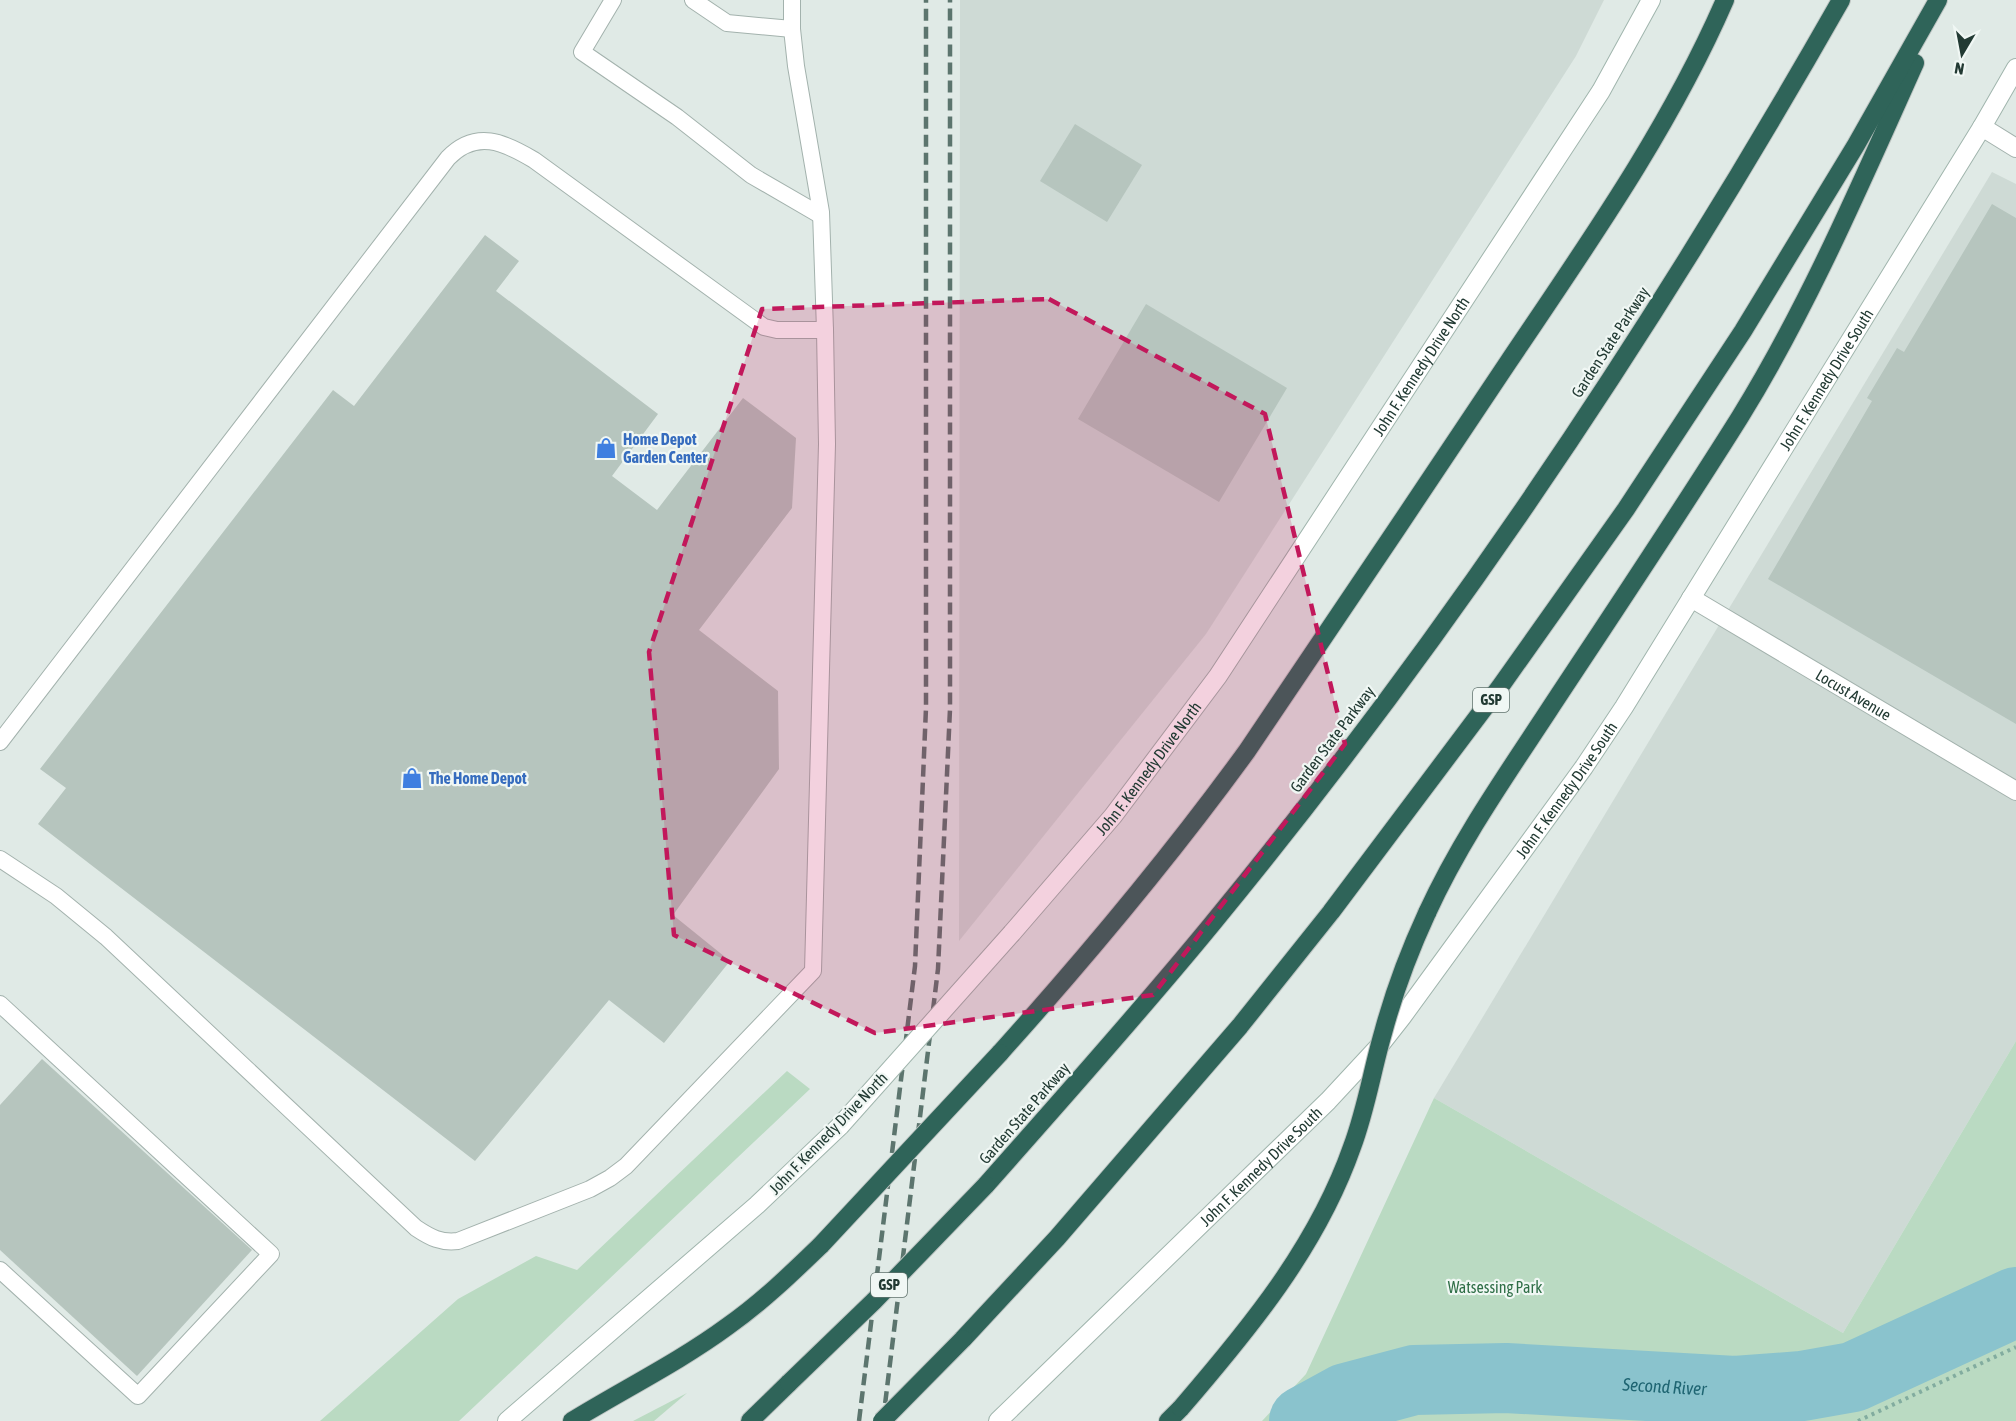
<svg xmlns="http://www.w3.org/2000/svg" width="2016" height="1421" font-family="'Asap Condensed',sans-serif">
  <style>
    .built { fill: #cedad5 }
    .green { fill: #badac2 }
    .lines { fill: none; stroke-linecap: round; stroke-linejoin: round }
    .river { stroke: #8ac3cd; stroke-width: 70 }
    .building { fill: #b6c5be }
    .service-casing { stroke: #a3b2ad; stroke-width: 18 }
    .minor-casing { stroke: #a3b2ad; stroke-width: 20 }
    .secondary-casing { stroke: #a0b5ad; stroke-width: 20 }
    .motorway-casing { stroke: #bdc4c2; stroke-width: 20 }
    .path { stroke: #82ac9f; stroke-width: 4; stroke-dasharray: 3 4.5; stroke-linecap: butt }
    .service { stroke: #fff; stroke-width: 16 }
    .minor { stroke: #fff; stroke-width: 18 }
    .secondary { stroke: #fff; stroke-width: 18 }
    .motorway { stroke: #2f6459; stroke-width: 18 }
    .rail { stroke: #5c756e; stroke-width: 4.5; stroke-dasharray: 12 6; stroke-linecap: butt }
    .secondary-bridge-casing { stroke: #a0b5ad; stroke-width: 20; stroke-linecap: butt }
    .motorway-bridge-casing { stroke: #bdc4c2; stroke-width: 20; stroke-linecap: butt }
    .secondary-bridge { stroke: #fff; stroke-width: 18 }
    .motorway-bridge { stroke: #2f6459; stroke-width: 18 }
    .marked { fill: #c2185b; fill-opacity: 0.2; stroke: #c2185b; stroke-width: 4.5; stroke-dasharray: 12 8; stroke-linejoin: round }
    .labels { text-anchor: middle; stroke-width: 4.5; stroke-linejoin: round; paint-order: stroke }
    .shield { fill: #f0f7f4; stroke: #60736d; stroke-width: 1.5 }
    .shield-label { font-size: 15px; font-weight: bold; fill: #223a33 }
    .street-label { font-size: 16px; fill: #223a33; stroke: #f0f7f4 }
    .shop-label { font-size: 16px; font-weight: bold; fill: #366cbe; stroke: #f0f7f4; text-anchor: start }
    .park-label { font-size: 16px; fill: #2e6e46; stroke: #f0f7f4 }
    .water-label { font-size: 18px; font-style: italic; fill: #1f6572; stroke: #f0f7f4 }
  </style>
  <rect width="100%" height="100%" fill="#e0eae6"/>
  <g class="built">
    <polygon points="960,0 1604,0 1576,56 1206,634 959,941"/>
    <polygon points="1992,172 2016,184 2016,1041 1843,1333 1434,1098"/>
  </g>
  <g class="green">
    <polygon points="2016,1041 2016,1421 1262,1421 1306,1374 1434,1098 1843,1333"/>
    <polygon points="787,1071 810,1089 459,1421 320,1421 458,1299 536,1256 577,1270"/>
    <polygon points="687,1393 654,1421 633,1421"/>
  </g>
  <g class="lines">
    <path class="river" id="s1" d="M1304,1421L1346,1398L1414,1380L1506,1378L1735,1391L1802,1386L1853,1377L2016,1302"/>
  </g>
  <g class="building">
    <polygon points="1075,124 1142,165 1107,222 1040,181"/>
    <polygon points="1992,204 2016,218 2016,724 1768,579 1872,401 1867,398 1897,348 1904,352"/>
    <polygon points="485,235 519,261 496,291 658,414 612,476 657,510 743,398 796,438 792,508 699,630 778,691 779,769 673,915 730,961 664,1043 609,1000 475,1161 38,824 66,788 40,769 333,390 354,406"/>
    <polygon points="1146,304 1287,388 1219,502 1078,419"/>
    <polygon points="42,1059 252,1250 137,1376 0,1250 0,1105"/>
  </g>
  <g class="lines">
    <defs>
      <g id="service">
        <polyline points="613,0 582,52 677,117 751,175 820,215"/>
        <polyline points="693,0 727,23 792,29"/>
        <path d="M0,742L448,158C476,129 504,142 534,160L764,327L777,330H825"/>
        <path d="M0,859L56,896L106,937L416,1228C431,1238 441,1243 458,1241L590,1189L610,1178L626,1166L813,971L827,444L825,330L821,212L796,66L792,29V0"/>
        <polyline points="0,1004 271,1254 138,1396 0,1270"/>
      </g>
      <g id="minor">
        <polyline points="1982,127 2016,148"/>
        <path id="s2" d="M1691,598L2016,791"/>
      </g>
      <g id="secondary">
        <path id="s3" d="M1012,933L1113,816L1218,676L1601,91L1651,0"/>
        <polyline points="507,1421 757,1205 840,1126"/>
        <path id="s4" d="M998,1421L1328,1101L1380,1045L1402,1017L1584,767L1624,707L1982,127L2016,68"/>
      </g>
      <g id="motorway">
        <path d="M1427,913C1460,841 1505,777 1549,710C1613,613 1678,516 1740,417C1809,305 1861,183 1915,63"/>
        <path d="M1000,1053C1087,956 1170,857 1247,751C1335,622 1422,491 1509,361C1587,245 1669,129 1725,0"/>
        <path d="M986,1185C1062,1099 1139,1013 1212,924C1449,636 1657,324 1841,0"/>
        <polyline points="963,1339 1057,1238 1240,1026 1331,912 1500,687 1626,509 1743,331 1856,145 1938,0"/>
        <path d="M572,1421C624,1389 679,1362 728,1326C762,1302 791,1274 821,1245"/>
        <polyline points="750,1421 789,1383"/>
        <polyline points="1168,1421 1181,1408"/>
      </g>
    </defs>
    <use href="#service" class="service-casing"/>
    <use href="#minor" class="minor-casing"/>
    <use href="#secondary" class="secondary-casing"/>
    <use href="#motorway" class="motorway-casing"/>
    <polyline class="path" points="1858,1421 2016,1347"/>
    <use href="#service" class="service"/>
    <use href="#minor" class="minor"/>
    <use href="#secondary" class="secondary"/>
    <use href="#motorway" class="motorway"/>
    <g class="rail">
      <polyline points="859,1421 915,966 926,708 926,0"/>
      <polyline points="883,1421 938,969 950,709 950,0"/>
    </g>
    <defs>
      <polyline id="secondary-bridge" points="840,1126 1012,933"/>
      <g id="motorway-bridge">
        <polyline points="821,1245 1000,1053"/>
        <polyline points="789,1383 874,1301 986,1185"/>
        <path d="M1181,1408C1249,1329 1317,1247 1352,1147C1366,1110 1372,1071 1383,1033C1394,992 1409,952 1427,913"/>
        <polyline points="882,1421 963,1339"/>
      </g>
    </defs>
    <use href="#secondary-bridge" class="secondary-bridge-casing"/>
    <use href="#motorway-bridge" class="motorway-bridge-casing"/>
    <use href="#secondary-bridge" class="secondary-bridge"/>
    <use href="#motorway-bridge" class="motorway-bridge"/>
  </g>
  <path class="marked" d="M1049,299L1265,414L1345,744L1153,995L875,1033L674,935L649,652L762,309Z"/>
  <defs>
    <symbol id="shop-bare" viewBox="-9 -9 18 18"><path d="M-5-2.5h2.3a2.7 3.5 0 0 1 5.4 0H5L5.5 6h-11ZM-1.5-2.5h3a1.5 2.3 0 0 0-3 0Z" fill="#3f7fe0" stroke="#f0f7f4" stroke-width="2.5" paint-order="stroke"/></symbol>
  </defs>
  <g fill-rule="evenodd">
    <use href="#shop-bare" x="591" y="433" width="30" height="30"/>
    <use href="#shop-bare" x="397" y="763" width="30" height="30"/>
  </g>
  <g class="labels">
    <g class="shield">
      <rect x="1473" y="688" width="36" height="24" rx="4.5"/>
      <rect x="871" y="1273" width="36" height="24" rx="4.5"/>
    </g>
    <g class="shield-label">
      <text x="1491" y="705">GSP</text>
      <text x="889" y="1290">GSP</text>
    </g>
    <g class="street-label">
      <text transform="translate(1610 342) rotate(-57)" y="6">Garden State Parkway</text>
      <text dy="6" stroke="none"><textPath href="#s3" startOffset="700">John F. Kennedy Drive North</textPath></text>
      <text dy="6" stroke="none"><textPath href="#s4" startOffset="1338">John F. Kennedy Drive South</textPath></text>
      <text dy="6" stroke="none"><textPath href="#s2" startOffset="189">Locust Avenue</textPath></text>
      <text transform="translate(1332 739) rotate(-53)" y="6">Garden State Parkway</text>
      <text dy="6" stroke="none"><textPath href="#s3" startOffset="214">John F. Kennedy Drive North</textPath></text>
      <text dy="6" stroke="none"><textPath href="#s4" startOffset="852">John F. Kennedy Drive South</textPath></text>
      <text transform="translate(1024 1113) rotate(-49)" y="6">Garden State Parkway</text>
      <text transform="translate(828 1133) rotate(-46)" y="6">John F. Kennedy Drive North</text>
      <text dy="6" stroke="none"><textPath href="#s4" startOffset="366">John F. Kennedy Drive South</textPath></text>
    </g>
    <g class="shop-label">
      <text x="623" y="445">Home Depot<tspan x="623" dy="18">Garden Center</tspan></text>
      <text x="429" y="784">The Home Depot</text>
    </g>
    <g class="park-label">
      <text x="1495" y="1293">Watsessing Park</text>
    </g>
    <g class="water-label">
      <text dy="6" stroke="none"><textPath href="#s1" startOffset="369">Second River</textPath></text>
    </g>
  </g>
  <g transform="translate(1962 54) rotate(190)" stroke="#f0f7f4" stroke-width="4.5" paint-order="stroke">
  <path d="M0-4.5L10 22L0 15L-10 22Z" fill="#223a33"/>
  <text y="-9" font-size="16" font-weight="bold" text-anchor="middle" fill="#223a33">N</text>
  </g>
</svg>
